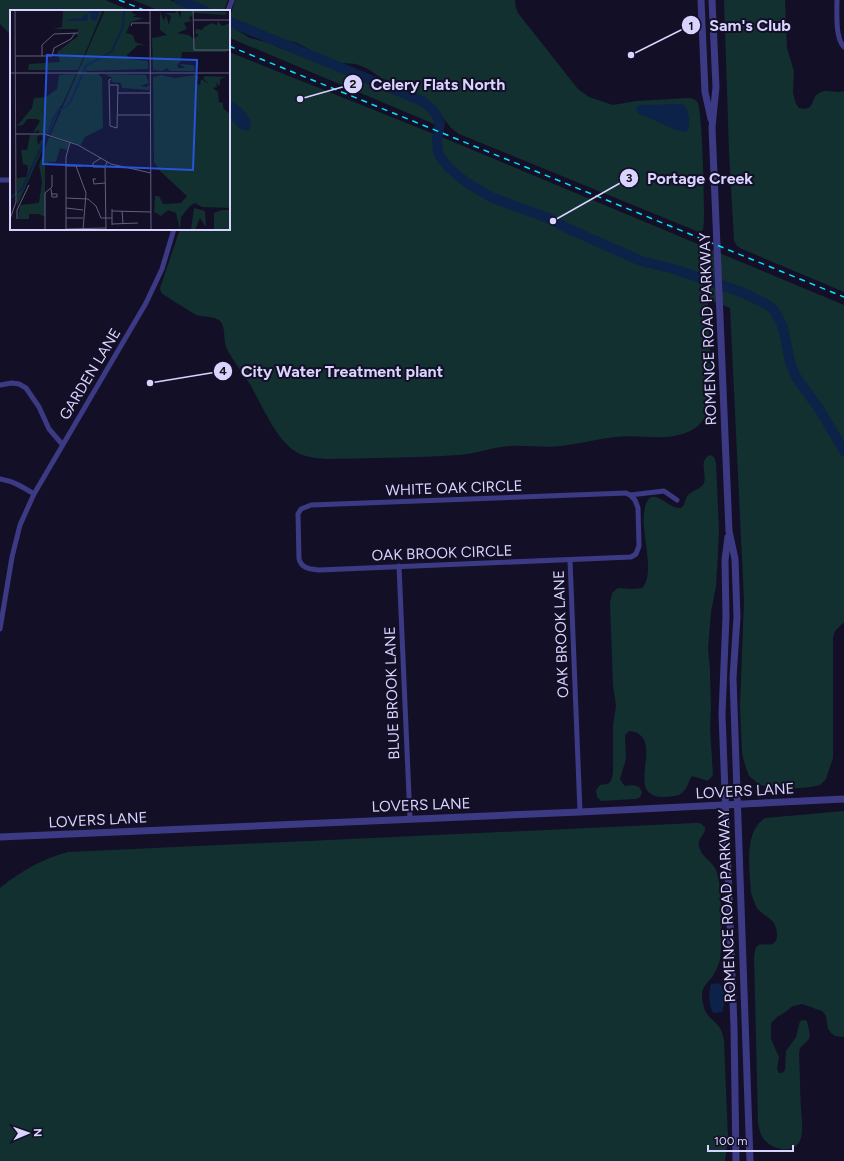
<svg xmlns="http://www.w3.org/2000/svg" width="844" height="1161" font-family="Figtree,sans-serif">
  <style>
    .green { fill: #12302f }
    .water { fill: #0c2248 }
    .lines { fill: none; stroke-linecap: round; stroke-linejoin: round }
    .river { stroke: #0c2248; stroke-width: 10 }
    .minor { stroke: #3d3a85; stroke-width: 5 }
    .tertiary { stroke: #3d3a85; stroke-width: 7 }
    .rail { stroke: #00e5ff; stroke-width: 1.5; stroke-dasharray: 6 5; stroke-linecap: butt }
    .labels { text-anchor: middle; stroke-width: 4; stroke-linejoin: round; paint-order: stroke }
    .street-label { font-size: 15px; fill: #d9d4ff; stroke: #130f26 }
    .inset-river { fill: none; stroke: #0c2248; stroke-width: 2 }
    .inset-road { fill: none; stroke: #625e7d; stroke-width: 1 }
    .view { fill: #2655da; fill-opacity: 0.15; stroke: #2655da; stroke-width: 2 }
    .inset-edge { fill: none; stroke: #d9d4ff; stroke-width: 2 }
    .leader { fill: none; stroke: #d9d4ff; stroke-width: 1.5 }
    .callout-dot { fill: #d9d4ff; stroke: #130f26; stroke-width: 1.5 }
    .mark-label { font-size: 12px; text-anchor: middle; font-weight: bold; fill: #111 }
    .callout-label { font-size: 16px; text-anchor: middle; font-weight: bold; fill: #d9d4ff; stroke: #130f26; stroke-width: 4; stroke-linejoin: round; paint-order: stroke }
  </style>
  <rect width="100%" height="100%" fill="#130f26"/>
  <g class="green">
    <polygon points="0,0 105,0 132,11 11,11 11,35 0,24"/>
    <polygon points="133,0 170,0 196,11 160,11"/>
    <polygon points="187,0 228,0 224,11 212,11"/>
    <path d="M235,0H515L516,8L518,13L578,89L589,97L613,105L636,101L688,98C692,98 696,99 698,103C702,111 706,218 703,230L698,232L694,230L459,134L451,128L436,108L428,100L408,89L381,78L368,69L356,64L342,63L326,58L297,43L260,34L229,20Z"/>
    <path d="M724,0H785L787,48L794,71L793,93L796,104L799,108C816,112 810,98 819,93C827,88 836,94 844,91V292L742,249L737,246L734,241L729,152Z"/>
    <polygon points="229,25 250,38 269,43 280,48 302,55 321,64 348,73 367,83 414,101 430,111 435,118 437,123 434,124 230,38"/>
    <path d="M229,52L444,138L844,305V622L835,631L833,638V758L826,779L820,785L811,787L788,789L773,788L760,785L749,776L745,765L742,753L740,707L744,600L730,308L708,299L712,394C710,409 704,426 688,432C664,442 639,434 615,437C597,439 579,444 561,446C544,448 527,445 510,446C492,447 476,454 459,455C415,458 370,458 325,459C315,458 305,457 296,452C275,438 263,407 251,386C243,373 233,361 226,347C223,339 226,327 220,321C215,316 203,317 196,315L164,295L161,292L160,288L180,229H229Z"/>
    <path d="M710,455L714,457L716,463L719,530L718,553L716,586L711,612L708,648L710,670L711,709L710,728L713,775L708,781L692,776C688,781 688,788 683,792C679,797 671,796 665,797C625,798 659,750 640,735C637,732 633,731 629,731L625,735L626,759L620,779L623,784L625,786L633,785L639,787L642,792C641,796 640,798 636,799L601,801L597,797L596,790L600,785L608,784L611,781L613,773V725L616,706L613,685L610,603L612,593L618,588L632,589L642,588C656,574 641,534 644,513C649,476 671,515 682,507C686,504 685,497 689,494C694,490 701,489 704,483C707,473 698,461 710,455Z"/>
    <path d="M844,811V1037L835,1036L831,1033L828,1029L826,1016L822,1011L802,1004L793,1006L784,1013L777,1017L771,1023V1039L779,1057L777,1069L779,1073H782L785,1070L786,1051L796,1037L800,1021L805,1020L807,1021L810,1035L809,1039L800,1048L799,1054C800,1073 800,1092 801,1110C802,1119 803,1130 801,1138C796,1156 771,1150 763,1138C760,1134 759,1128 758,1123L754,956L756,947C762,941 768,947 774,943C776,941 777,938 777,935C777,918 765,918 757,908C754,903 753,898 751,893C750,870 743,832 765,818Z"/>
    <path d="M695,823H700L705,827C706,835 697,838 699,846C701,857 712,861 716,870C722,883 722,930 721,946C721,955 720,964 715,972C708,986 699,984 703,1004C706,1018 714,1019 720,1028C722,1032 723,1036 724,1040L728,1139L725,1161H0V888C21,871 42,859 68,852Z"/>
  </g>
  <g class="water">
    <path d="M229,100C239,104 248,114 251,123L249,130C239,133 236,122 229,117Z"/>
    <path d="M682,104C690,108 690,123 688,130L685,132L676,130L640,114L637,112L636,108L640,105Z"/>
    <path d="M718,983C728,988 725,1003 722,1012L713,1013C709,1005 708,993 711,984Z"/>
  </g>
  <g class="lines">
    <g class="river">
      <polyline points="179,0 205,11"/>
      <polyline points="230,22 422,101 434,111 440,122 437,141 438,152 441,158 449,168 467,183 493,198 548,218 569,229 641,261 674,269 733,289 748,295 768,305 774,310 782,325 785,337 790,362 796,377 820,410 844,451"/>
    </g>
    <g class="minor">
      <path d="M837,0C837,12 835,38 844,47"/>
      <polyline points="228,11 232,0"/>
      <polyline points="0,180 11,180"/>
      <polyline points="0,385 12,383 19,384 26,388 39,407 49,429 62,444"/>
      <path d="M0,479C13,481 23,487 34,494"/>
      <path d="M630,495L635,500L638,508L639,546L636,554L631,557L319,570C310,569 302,569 299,559L298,514L301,509L311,505L626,493L630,495L664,491L677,500"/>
      <polyline points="570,560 580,812"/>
      <polyline points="399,566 410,819"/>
      <polyline points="0,629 12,557 20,525 34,494 146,303 162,269 174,229"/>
    </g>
    <g class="tertiary">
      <polyline points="701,0 705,92 711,119"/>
      <polyline points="712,0 716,87 712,127 729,531 735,559 737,617 733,678 750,1161"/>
      <polyline points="728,537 725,560 726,617 722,714 734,1027 736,1161"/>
      <polyline points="0,837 580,812 844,799"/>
    </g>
    <g class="rail">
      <polyline points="119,0 146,11"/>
      <polyline points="229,46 844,297"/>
    </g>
  </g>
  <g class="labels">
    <g class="street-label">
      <text transform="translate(708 329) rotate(-92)" y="5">ROMENCE ROAD PARKWAY</text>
      <text transform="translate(90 374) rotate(-59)" y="5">GARDEN LANE</text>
      <text transform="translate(454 488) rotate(-2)" y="5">WHITE OAK CIRCLE</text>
      <text transform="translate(442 553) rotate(-2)" y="5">OAK BROOK CIRCLE</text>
      <text transform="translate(561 634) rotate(-92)" y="5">OAK BROOK LANE</text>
      <text transform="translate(392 693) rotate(-92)" y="5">BLUE BROOK LANE</text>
      <text transform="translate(745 791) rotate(-3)" y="5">LOVERS LANE</text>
      <text transform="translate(421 805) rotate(-2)" y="5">LOVERS LANE</text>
      <text transform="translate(98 820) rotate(-3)" y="5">LOVERS LANE</text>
      <text transform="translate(727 906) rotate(-92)" y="5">ROMENCE ROAD PARKWAY</text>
    </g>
  </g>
  <g transform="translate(10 10)">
    <rect width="220" height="220" fill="#130f26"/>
    <path d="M53,0H93L68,60H18L19,54L50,52L47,42L67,27L68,19H43L52,17ZM95,0H123L122,3L127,5L122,7L134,8L121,12L116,23L123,25L125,32L137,36L128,35L117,45L119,49L138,51V59L76,61L75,63L88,64L92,68L93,118L75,127L71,135L40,126ZM167,0L171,8V0L217,2L215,5L184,3L179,8L182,11L174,13L177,19L167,23L179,25L183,29L189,25L185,23L186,19L192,20L194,17L202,13L207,15L208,11L212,16L220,13V39L216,42H172L171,51L167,55L168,58H175L170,54L183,55L185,58L184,61H160L157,58L152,61L143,60L142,28L157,25L150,20V2L154,11L156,5L159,15L161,6L155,3H165ZM66,64L52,95L48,99L43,108L37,124L51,98L39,125L29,123V120L23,123L30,111L27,109H17L13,115L7,116L22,98L24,88L36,87L47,79L49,65ZM95,64L136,65L139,73L130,76L137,77L139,75V80L112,78L111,73L101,72L102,68ZM151,65L165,68L185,65L189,67L187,73L190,75L191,69L199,74L193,68L195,66L217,67L210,69V76L206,73L207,77L203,78L208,82L209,92L213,93V98L220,104V198L192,197L185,193L180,196L171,207L170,220L166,203L158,200L151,206L144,202L145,186H149L153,194L171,193L177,186L150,161L144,152L143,67ZM20,125H30L27,127L28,135L33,128L31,125L36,126L16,168L38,127L7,196V168L16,167L18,159L17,155L13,154L11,140H17ZM39,127L59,133L57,140L50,138L46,152H39L35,155V207L29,204H19V209H8L10,195L29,193L32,172L29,155ZM184,198L195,201L196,217L190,208L185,220H181ZM212,200H220V220H204V203Z" fill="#12302f"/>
    <path d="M74,0H90L86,11L81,9L80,2ZM74,4H78V11H57L58,9L71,8Z" fill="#0c2248"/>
    <path class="inset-river" d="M37,125L48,100L56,97L61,91L76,56L102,41L113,16L114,0M0,188L12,179L36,126"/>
    <path class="inset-road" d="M140,0L141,220M183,0L184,40H220M184,10H220M121,16L122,13H140M6,46H42L44,38L61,29L65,23M32,46V35L44,24L68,23M0,63H220M100,75H108L107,118L100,116L99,70L101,69M108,83H141M108,105H141M6,124H34L68,135L101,154L141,163M91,148L83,153V157H95M56,156H72M66,156L76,183L73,220M86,169H83L84,174L95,173M41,179L42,187H47V184H42M56,188L78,189L86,196L91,208H102M56,198L73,200M102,199V215M102,201L141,202M112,201L113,213M56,208H73M0,209L6,192L5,0M7,209V200L19,175M102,214L128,213M56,219L96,218M35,220V183L42,177V165M56,220V147L60,132M96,220L95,157L97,152"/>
    <path class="view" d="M37,45L187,50L183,160L33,154Z"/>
    <rect width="220" height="220" class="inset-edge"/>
  </g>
  <path class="leader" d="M631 55L691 25M300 99L353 84M553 221L629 178M150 383L223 371"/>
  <g class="callout-dot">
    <circle cx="631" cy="55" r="4"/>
    <circle cx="300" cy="99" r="4"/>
    <circle cx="553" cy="221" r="4"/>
    <circle cx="150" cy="383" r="4"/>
    <circle cx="691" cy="25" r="10"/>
    <circle cx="353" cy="84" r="10"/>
    <circle cx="629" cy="178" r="10"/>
    <circle cx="223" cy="371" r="10"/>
  </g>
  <g class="mark-label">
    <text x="691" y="30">1</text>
    <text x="353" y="88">2</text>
    <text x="629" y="182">3</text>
    <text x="223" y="375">4</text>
  </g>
  <g class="callout-label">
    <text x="750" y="31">Sam's Club</text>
    <text x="438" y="90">Celery Flats North</text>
    <text x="700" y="184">Portage Creek</text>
    <text x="342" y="377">City Water Treatment plant</text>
  </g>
  <g transform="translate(28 1133) rotate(88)" stroke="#130f26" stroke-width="3" paint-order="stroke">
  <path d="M0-3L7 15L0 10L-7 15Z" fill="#d9d4ff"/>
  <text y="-6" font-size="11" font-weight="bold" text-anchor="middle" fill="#d9d4ff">N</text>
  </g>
  <path d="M708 1145v6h85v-6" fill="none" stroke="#d9d4ff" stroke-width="2"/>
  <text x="714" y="1145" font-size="12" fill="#d9d4ff" stroke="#130f26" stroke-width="3" paint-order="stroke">100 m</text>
</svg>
